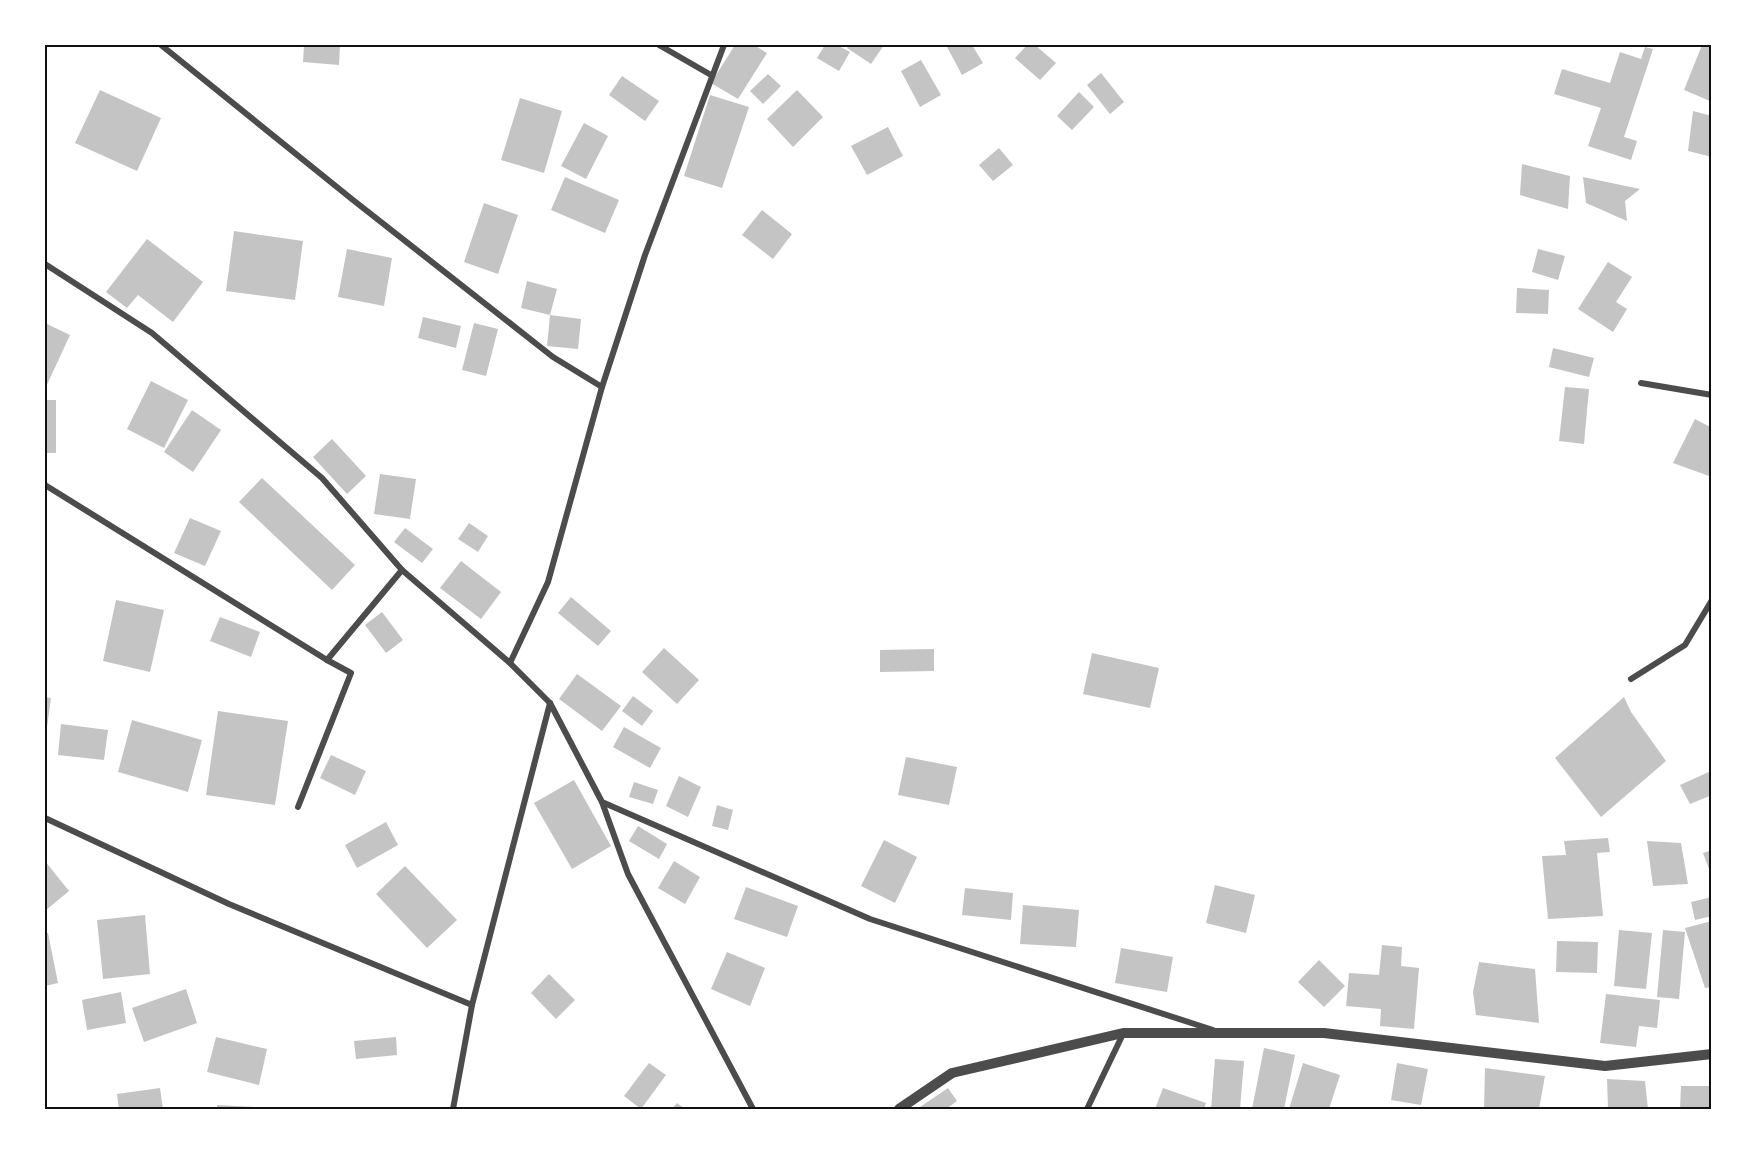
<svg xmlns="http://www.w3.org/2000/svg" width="1757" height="1154" font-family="Mulish,sans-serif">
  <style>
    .building { fill: #c4c4c4 }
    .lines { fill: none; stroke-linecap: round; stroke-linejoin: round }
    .minor { stroke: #4c4c4c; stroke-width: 6 }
    .tertiary { stroke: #4c4c4c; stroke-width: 10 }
    .neatline { fill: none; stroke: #111; stroke-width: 2 }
  </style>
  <rect width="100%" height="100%" fill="#fff"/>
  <g class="building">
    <polygon points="304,45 340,45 339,65 303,62"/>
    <polygon points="735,45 754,45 767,53 738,99 711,83"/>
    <polygon points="825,45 837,45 850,52 839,71 817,58"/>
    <polygon points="849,45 884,45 871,64 847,48"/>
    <polygon points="946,45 972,45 983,63 962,75"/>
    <polygon points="1027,45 1035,45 1056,63 1040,80 1015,58"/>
    <polygon points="1702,45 1712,46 1710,101 1684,90"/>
    <polygon points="1645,47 1653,49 1624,137 1637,141 1631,160 1588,146 1601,108 1554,94 1562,69 1610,83 1620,52 1641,59"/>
    <polygon points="921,60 941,95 920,107 901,71"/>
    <polygon points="1101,73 1124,102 1110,114 1087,85"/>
    <polygon points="768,74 781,86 763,104 750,91"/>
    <polygon points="622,76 659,101 645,121 609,95"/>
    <polygon points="100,90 161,118 137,171 75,143"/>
    <polygon points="797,90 823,117 793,147 767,119"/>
    <polygon points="1079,92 1094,107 1072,130 1057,116"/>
    <polygon points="710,95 749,107 722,188 684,176"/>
    <polygon points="520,98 562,111 544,173 501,160"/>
    <polygon points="1693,111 1712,116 1712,157 1688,151"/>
    <polygon points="584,123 608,136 586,179 561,166"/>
    <polygon points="888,127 903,156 867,175 851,146"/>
    <polygon points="999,148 1013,165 993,181 979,165"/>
    <polygon points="1522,164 1570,176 1568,209 1520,195"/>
    <polygon points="565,177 619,200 605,233 551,210"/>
    <polygon points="1583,177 1640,189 1625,201 1627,221 1586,203"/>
    <polygon points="484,203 518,215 498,274 464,262"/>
    <polygon points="762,210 792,234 773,259 742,235"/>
    <polygon points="234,231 303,241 295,300 226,291"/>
    <polygon points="147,239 203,282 173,322 138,295 127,308 106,292"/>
    <polygon points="347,249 392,258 384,306 338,297"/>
    <polygon points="1538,249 1565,256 1558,280 1532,272"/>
    <polygon points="1608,262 1632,277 1616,302 1627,309 1613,332 1578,309"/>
    <polygon points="527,281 557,289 550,315 581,319 578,349 547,346 550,315 521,308"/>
    <polygon points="1517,288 1549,290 1548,314 1516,313"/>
    <polygon points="423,317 461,326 456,348 418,338"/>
    <polygon points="45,323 70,335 45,389"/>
    <polygon points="474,323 498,329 486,376 462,370"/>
    <polygon points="1553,348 1594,358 1589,377 1549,367"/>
    <polygon points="151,381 188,400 164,448 127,429"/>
    <polygon points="1565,387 1589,389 1584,444 1559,441"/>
    <rect x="45" y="400" width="11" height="53"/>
    <polygon points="192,410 221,430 193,472 164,452"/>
    <polygon points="1695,419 1712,428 1712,477 1673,463"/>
    <polygon points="332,439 366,476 347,494 313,457"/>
    <polygon points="380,474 416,479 410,519 374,514"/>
    <polygon points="262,478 355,565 332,590 239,502"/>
    <polygon points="190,518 221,531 205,566 174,553"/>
    <polygon points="469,523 488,536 478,552 458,539"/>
    <polygon points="405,528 433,549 422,563 394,542"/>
    <polygon points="461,561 501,592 481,619 440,588"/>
    <polygon points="571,597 611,631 598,646 558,613"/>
    <polygon points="116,600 164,610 150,672 103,661"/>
    <polygon points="382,612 403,640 386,653 365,625"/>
    <polygon points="220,617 260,632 251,657 210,641"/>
    <polygon points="664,648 699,680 677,704 642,672"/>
    <polygon points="934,649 934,671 880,672 880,650"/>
    <polygon points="1092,653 1159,668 1150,708 1083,694"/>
    <polygon points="577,674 621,706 602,731 559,699"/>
    <polygon points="633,696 653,711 642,726 622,711"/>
    <polygon points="45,697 51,698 47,727 45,727"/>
    <polygon points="1624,697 1631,712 1666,761 1601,817 1555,758"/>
    <polygon points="218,711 288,721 275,805 206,795"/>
    <polygon points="132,720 202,740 188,792 118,772"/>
    <polygon points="61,724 108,730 104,760 58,755"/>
    <polygon points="624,727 661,748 650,768 613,747"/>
    <polygon points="331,755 366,771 355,795 320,778"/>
    <polygon points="906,757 957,767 949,805 898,795"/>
    <polygon points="1711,771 1712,795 1690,804 1680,785"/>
    <polygon points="679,776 701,787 688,817 666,806"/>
    <polygon points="574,780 611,846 572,869 534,803"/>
    <polygon points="634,782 658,790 653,804 629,797"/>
    <polygon points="717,805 733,810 728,830 712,826"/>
    <polygon points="386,822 398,845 357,868 345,845"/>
    <polygon points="638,826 667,844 659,859 629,841"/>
    <polygon points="1608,838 1610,852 1597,853 1603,916 1548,919 1542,856 1566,855 1564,841"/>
    <polygon points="884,840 917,857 895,903 861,886"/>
    <polygon points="1647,841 1681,843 1688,884 1653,886"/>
    <polygon points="1712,850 1712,877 1703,853"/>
    <polygon points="45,861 69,891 45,911"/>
    <polygon points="674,861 700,877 685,904 658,888"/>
    <polygon points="405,866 457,920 427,948 376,894"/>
    <polygon points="1215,885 1255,895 1246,933 1206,923"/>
    <polygon points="746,887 798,906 787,937 734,919"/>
    <polygon points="965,888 1013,893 1011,920 962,915"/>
    <polygon points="1712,897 1712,916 1695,920 1691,902"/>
    <polygon points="1023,905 1079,910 1076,947 1020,944"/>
    <polygon points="145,915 150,974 103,979 97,920"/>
    <polygon points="1712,921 1712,987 1705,988 1685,928"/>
    <polygon points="1619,930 1652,933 1646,989 1614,986"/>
    <polygon points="1663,930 1685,932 1679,999 1657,997"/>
    <polygon points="45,933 48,933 58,983 45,986"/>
    <polygon points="1557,941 1598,942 1597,973 1556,972"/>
    <polygon points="1382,945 1402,947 1401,966 1419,968 1414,1029 1380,1026 1381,1009 1346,1006 1349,973 1379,975"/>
    <polygon points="1121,948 1173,957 1167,992 1115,983"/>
    <polygon points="727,952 765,968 750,1006 711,989"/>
    <polygon points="1319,960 1345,986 1324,1007 1298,982"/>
    <polygon points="1479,962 1535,969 1539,1023 1476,1015 1473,992"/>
    <polygon points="549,974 575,1000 556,1019 531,993"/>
    <polygon points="186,989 197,1023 144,1042 132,1008"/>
    <polygon points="121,992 126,1023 87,1030 82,1000"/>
    <polygon points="1606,994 1660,1000 1657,1028 1639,1026 1636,1047 1600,1043"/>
    <polygon points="216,1037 267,1049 259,1085 207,1072"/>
    <polygon points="396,1037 397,1055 356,1059 354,1041"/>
    <polygon points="1264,1048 1295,1055 1284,1109 1252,1109"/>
    <polygon points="1215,1059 1244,1061 1240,1109 1211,1109"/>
    <polygon points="649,1063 666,1075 641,1109 624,1096"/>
    <polygon points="1303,1063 1340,1075 1329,1109 1289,1109"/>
    <polygon points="1397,1063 1428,1069 1421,1105 1391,1100"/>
    <polygon points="1485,1068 1545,1076 1539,1109 1484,1109"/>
    <polygon points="1607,1079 1645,1081 1648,1109 1608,1109"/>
    <polygon points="1681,1086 1712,1086 1712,1109 1680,1109"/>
    <polygon points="160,1088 163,1109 119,1109 117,1094"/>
    <polygon points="948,1088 957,1101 946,1109 917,1109"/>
    <polygon points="1163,1088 1206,1103 1204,1109 1155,1109"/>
    <polygon points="677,1103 685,1109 672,1109"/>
    <polygon points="217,1105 255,1107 255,1109 217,1109"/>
  </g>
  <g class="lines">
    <g class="minor">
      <polyline points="161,45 353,200 553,357 602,387"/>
      <polyline points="659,45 711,75"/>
      <polyline points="45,264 152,333 322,478 402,570 510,663 550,703 602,802 870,919 1213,1030"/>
      <polyline points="1641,383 1712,395"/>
      <polyline points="45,485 327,660"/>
      <polyline points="510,663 548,582 602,387 645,255 724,45"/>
      <polyline points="1631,679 1685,645 1712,600"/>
      <polyline points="602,802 628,874 753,1109"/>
      <polyline points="298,807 351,673 327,660 402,570"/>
      <polyline points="45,818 229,904 472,1005"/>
      <polyline points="453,1109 472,1005 550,703"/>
      <polyline points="1087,1109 1123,1034"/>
    </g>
    <polyline class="tertiary" points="899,1109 952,1073 1123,1033 1324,1033 1605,1066 1712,1054"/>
  </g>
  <rect width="1757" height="1154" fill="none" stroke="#ffffff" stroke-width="93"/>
  <rect x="46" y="46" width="1664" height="1062" class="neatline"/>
</svg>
